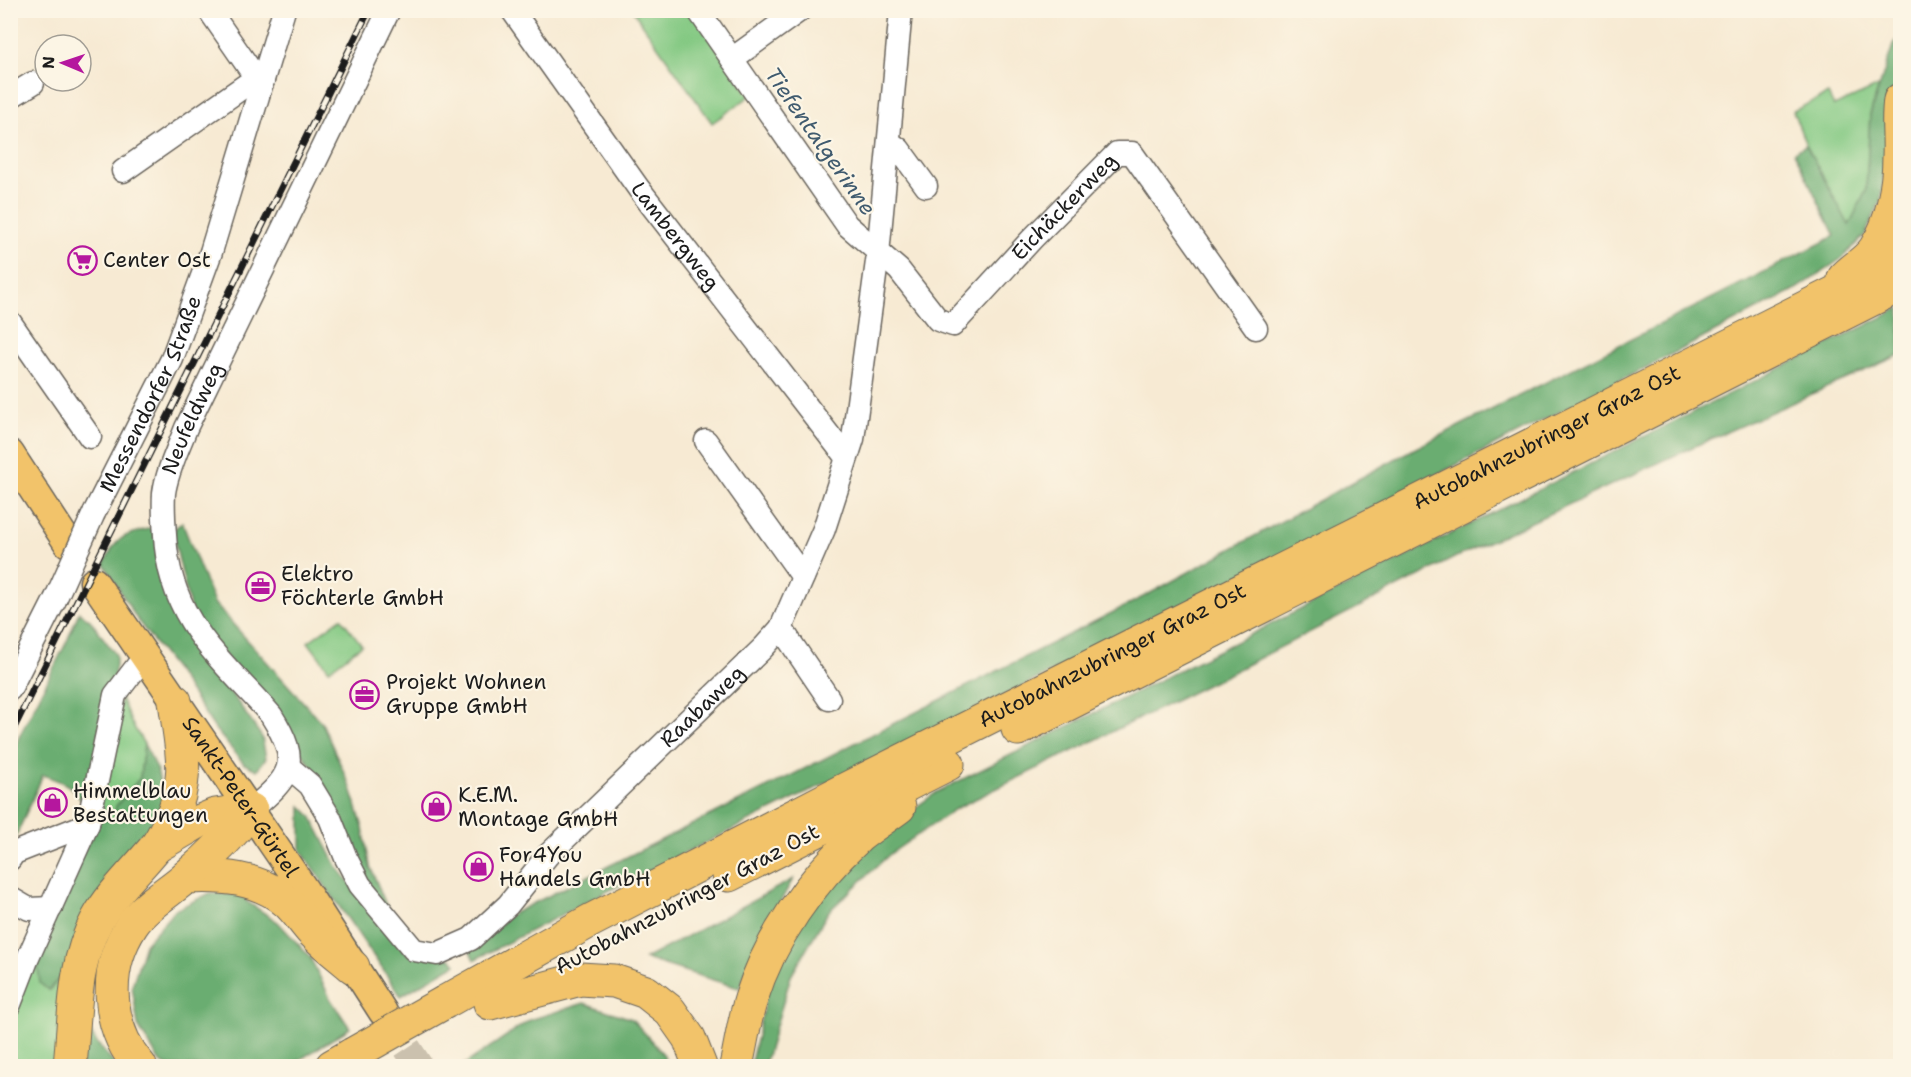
<svg xmlns="http://www.w3.org/2000/svg" width="1911" height="1077" font-family="'Shantell Sans',sans-serif">
  <style>
    .green { fill: #84c983; stroke: #507250; stroke-width: 1.5 }
    .forest { fill: #6bad71; stroke: #446446; stroke-width: 1.5 }
    .lines { fill: none; stroke-linecap: round; stroke-linejoin: round }
    .major-tunnel { stroke: #cbc1ae; stroke-width: 28; stroke-dasharray: 28 14; stroke-linecap: butt }
    .minor-casing { stroke: #69645c; stroke-width: 25 }
    .major-casing { stroke: #69645c; stroke-width: 31 }
    .highway-casing { stroke: #69645c; stroke-width: 35 }
    .minor { stroke: #fff; stroke-width: 22 }
    .major { stroke: #f2c36a; stroke-width: 28 }
    .highway { stroke: #f2c36a; stroke-width: 33 }
    .rail-casing { stroke: #1c1c1c; stroke-width: 7 }
    .rail { stroke: #fcf5e5; stroke-width: 4.5; stroke-dasharray: 14; stroke-linecap: butt }
    .minor-bridge-casing { stroke: #69645c; stroke-width: 25; stroke-linecap: butt }
    .highway-bridge-casing { stroke: #69645c; stroke-width: 35; stroke-linecap: butt }
    .minor-bridge { stroke: #fff; stroke-width: 22 }
    .highway-bridge { stroke: #f2c36a; stroke-width: 33 }
    .labels { text-anchor: middle; stroke-width: 4.5; stroke-linejoin: round; paint-order: stroke }
    .street-label { font-size: 21px; fill: #1c1c1c; stroke: #fcf5e5 }
    .poi-label { font-size: 21px; fill: #1c1c1c; stroke: #fcf5e5; text-anchor: start }
    .water-label { font-size: 22px; font-style: italic; fill: #405b6f; stroke: #fcf5e5 }
  </style>
  <rect width="100%" height="100%" fill="#fcf5e5"/>
  <filter id="ink" filterUnits="userSpaceOnUse"><feTurbulence type="fractalNoise" baseFrequency=".0167" numOctaves="2"/><feDisplacementMap in="SourceGraphic" scale="12" xChannelSelector="R" yChannelSelector="G"/><feConvolveMatrix kernelMatrix="1 2 1 2 8 2 1 2 1" color-interpolation-filters="sRGB"/></filter>
  <filter id="wash" filterUnits="userSpaceOnUse"><feTurbulence type="fractalNoise" baseFrequency=".008" numOctaves="4" result="noise"/><feDisplacementMap in="SourceGraphic" scale="24" xChannelSelector="R" yChannelSelector="G"/><feGaussianBlur stdDeviation="1.35" result="paint"/><feColorMatrix in="noise" values="0 0 0 0 0 0 0 0 0 0 0 0 0 0 0 0 0 1.4 0 .05"/><feComposite in="paint" operator="in"/></filter>
  <g filter="url(#wash)">
    <rect width="100%" height="100%" fill="#f7ead3"/>
    <g class="green">
      <polygon points="633,11 692,11 750,96 712,123"/>
      <polygon points="1879,86 1870,115 1866,191 1849,226 1806,145 1793,111 1828,94 1834,106"/>
      <polygon points="341,618 362,645 329,670 308,642"/>
      <polygon points="121,698 131,722 144,744 140,778 116,806 114,821 98,820 103,810 100,805"/>
      <polygon points="36,952 49,990 65,973 56,1066 11,1066 10,1020"/>
    </g>
    <g class="forest">
      <polygon points="1900,36 1900,65 1891,105 1881,200 1865,235 1841,259 1800,287 1709,335 1106,645 612,889 474,960 468,947 512,914 792,775 1145,596 1404,454 1835,236 1794,152 1806,145 1849,225 1866,191 1870,115 1893,45"/>
      <polygon points="1900,308 1900,355 1695,446 1456,557 1217,680 957,808 890,854 828,912 791,976 764,1066 750,1066 771,975 806,909 873,838 937,792"/>
      <polygon points="182,522 214,603 322,723 351,788 363,828 370,866 388,910 358,880 339,821 319,778 292,738 192,616 172,531"/>
      <path d="M151,528L156,530L184,628L206,662L237,701L262,737L266,758L257,770L244,764L215,729L177,672L138,621L104,564C117,536 122,536 151,528Z"/>
      <path d="M79,612L90,620L116,655V666L86,809C74,785 67,784 43,775L17,834L11,843V758L19,737L67,641Z"/>
      <polygon points="144,744 157,769 164,801 65,973 48,990 40,983 36,952 98,820 114,820 116,806 140,778"/>
      <polygon points="301,806 311,816 338,868 408,954 451,958 456,964 401,996 301,851"/>
      <polygon points="793,879 759,941 739,988 645,959"/>
      <polygon points="210,893 246,895 246,901 278,922 310,957 331,1000 350,1028 290,1066 168,1066 160,1062 138,1026 132,986 145,944 175,910"/>
      <polygon points="584,1003 632,1019 664,1055 666,1066 462,1066 530,1020"/>
      <polygon points="87,1025 97,1043 116,1066 78,1066"/>
    </g>
  </g>
  <g filter="url(#ink)">
    <g class="lines">
      <polyline class="major-tunnel" points="384,1013 419,1066"/>
      <defs>
        <g id="minor">
          <polyline points="209,10 256,78 263,81"/>
          <path id="s1" d="M512,10L639,189L846,457"/>
          <path id="s2" d="M698,10L847,225L899,270L938,320L953,325L1032,239L1117,153H1132L1256,328"/>
          <polyline points="732,59 800,10"/>
          <polyline points="10,97 33,83"/>
          <polyline points="889,142 899,149 926,186"/>
          <polyline points="123,171 256,78"/>
          <polyline points="10,322 90,437"/>
          <polyline points="706,441 803,577"/>
          <path id="s3" d="M94,513L172,359L211,252L284,10"/>
          <polyline points="781,628 829,699"/>
          <polyline points="10,689 55,600"/>
          <path id="s4" d="M290,768L310,785L330,818L346,858L360,885L414,950L437,954L471,939L508,905L548,855L763,648L781,628L824,529L853,439L878,254L901,10"/>
          <path id="s5" d="M251,810C291,776 302,764 271,715C219,657 169,619 165,535C164,521 163,507 164,493C167,471 178,449 186,428L389,10"/>
          <polyline points="10,859 14,853 88,824"/>
          <polyline points="10,898 29,909 51,908"/>
          <polyline points="10,1004 27,960 88,824 115,695 144,657"/>
        </g>
        <g id="major">
          <polyline points="10,454 68,543"/>
          <path id="s6" d="M94,582L305,891L383,1012"/>
        </g>
        <g id="highway">
          <path d="M1844,278C1853,268 1867,261 1875,249C1892,223 1899,186 1899,156C1900,137 1897,119 1900,100"/>
          <polyline points="1018,729 1900,285"/>
          <polyline points="157,846 198,822 215,815 251,810"/>
          <polyline points="729,875 948,764"/>
          <path d="M186,877C221,875 259,877 287,902C296,910 303,921 311,930C323,943 339,955 353,967"/>
          <path id="s7" d="M445,1002L590,921L848,788L1900,260"/>
          <polyline points="490,1003 580,979 614,981 646,992 670,1011 689,1038 700,1066"/>
          <path d="M70,1066C75,1018 73,963 97,920C112,893 135,872 154,849C161,841 166,830 170,821C191,775 181,748 175,701"/>
          <path d="M140,1066C106,1027 103,969 132,925C145,905 169,892 187,876C211,856 232,835 251,810"/>
          <polyline points="332,1066 353,1054"/>
          <path d="M736,1066C741,1044 744,1021 751,999C770,938 811,880 858,837C871,826 886,817 899,807"/>
        </g>
      </defs>
      <use href="#minor" class="minor-casing"/>
      <use href="#major" class="major-casing"/>
      <use href="#highway" class="highway-casing"/>
      <use href="#minor" class="minor"/>
      <use href="#major" class="major"/>
      <use href="#highway" class="highway"/>
      <defs>
        <polyline id="rail" points="10,736 369,10"/>
      </defs>
      <use href="#rail" class="rail-casing"/>
      <use href="#rail" class="rail"/>
      <defs>
        <polyline id="minor-bridge" points="55,600 94,513"/>
        <polyline id="highway-bridge" points="353,1054 445,1002"/>
      </defs>
      <use href="#minor-bridge" class="minor-bridge-casing"/>
      <use href="#highway-bridge" class="highway-bridge-casing"/>
      <use href="#minor-bridge" class="minor-bridge"/>
      <use href="#highway-bridge" class="highway-bridge"/>
    </g>
  </g>
  <defs>
    <symbol id="supermarket-ring" viewBox="-11 -11 22 22"><circle r="9.5" fill="#fcf5e5" stroke="#b5179e" stroke-width="1.5"/><path d="M-6-5.5h2.5l.6 2H6L4.5 2H-2.5L-4.4-4H-6ZM-1.5 3.2a1.3 1.3 0 1 0 .1 0ZM3 3.2a1.3 1.3 0 1 0 .1 0Z" fill="#b5179e"/></symbol>
    <symbol id="office-ring" viewBox="-11 -11 22 22"><circle r="9.5" fill="#fcf5e5" stroke="#b5179e" stroke-width="1.5"/><path d="M-6-3h4V-5.5h4V-3h4V5H-6ZM-1-4.5V-3h2v-1.5ZM-6 0V1H6V0Z" fill="#b5179e"/></symbol>
    <symbol id="shop-ring" viewBox="-11 -11 22 22"><circle r="9.5" fill="#fcf5e5" stroke="#b5179e" stroke-width="1.5"/><path d="M-5-2.5h2.3a2.7 3.5 0 0 1 5.4 0H5L5.5 6h-11ZM-1.5-2.5h3a1.5 2.3 0 0 0-3 0Z" fill="#b5179e"/></symbol>
  </defs>
  <g fill-rule="evenodd">
    <use href="#supermarket-ring" x="66" y="244" width="33" height="33"/>
    <use href="#office-ring" x="244" y="570" width="33" height="33"/>
    <use href="#office-ring" x="348" y="678" width="33" height="33"/>
    <use href="#shop-ring" x="36" y="786" width="33" height="33"/>
    <use href="#shop-ring" x="420" y="790" width="33" height="33"/>
    <use href="#shop-ring" x="462" y="850" width="33" height="33"/>
  </g>
  <g class="labels">
    <g class="street-label">
      <text dy="7" stroke="none"><textPath href="#s2" startOffset="572">Eichäckerweg</textPath></text>
      <text dy="7" stroke="none"><textPath href="#s1" startOffset="279">Lambergweg</textPath></text>
      <text dy="7" stroke="none"><textPath href="#s3" startOffset="132">Messendorfer Straße</textPath></text>
      <text dy="7" stroke="none"><textPath href="#s5" startOffset="450">Neufeldweg</textPath></text>
      <text dy="7" stroke="none"><textPath href="#s7" startOffset="1238">Autobahnzubringer Graz Ost</textPath></text>
      <text dy="7" stroke="none"><textPath href="#s7" startOffset="752">Autobahnzubringer Graz Ost</textPath></text>
      <text dy="7" stroke="none"><textPath href="#s4" startOffset="612">Raabaweg</textPath></text>
      <text dy="7" stroke="none"><textPath href="#s6" startOffset="260">Sankt-Peter-Gürtel</textPath></text>
      <text transform="translate(687 899) rotate(-28)" y="7">Autobahnzubringer Graz Ost</text>
    </g>
    <g class="poi-label">
      <text x="103" y="267">Center Ost</text>
      <text x="281" y="581">Elektro<tspan x="281" dy="24">Föchterle GmbH</tspan></text>
      <text x="386" y="689">Projekt Wohnen<tspan x="386" dy="24">Gruppe GmbH</tspan></text>
      <text x="73" y="798">Himmelblau<tspan x="73" dy="24">Bestattungen</tspan></text>
      <text x="458" y="802">K.E.M.<tspan x="458" dy="24">Montage GmbH</tspan></text>
      <text x="499" y="862">For4You<tspan x="499" dy="24">Handels GmbH</tspan></text>
    </g>
    <g class="water-label">
      <text transform="translate(821 141) rotate(55)" y="8">Tiefentalgerinne</text>
    </g>
  </g>
  <rect width="1911" height="1077" fill="none" stroke="#fcf5e5" stroke-width="36"/>
  <g transform="translate(63 63) rotate(272)"><circle r="28" fill="#fcf5e5" stroke="#a29e95" stroke-width="1.5"/>
  <path d="M0-4.5L10 22L0 15L-10 22Z" fill="#b5179e"/>
  <text y="-9" font-size="16" font-weight="bold" text-anchor="middle" fill="#1c1c1c">N</text>
  </g>
</svg>
